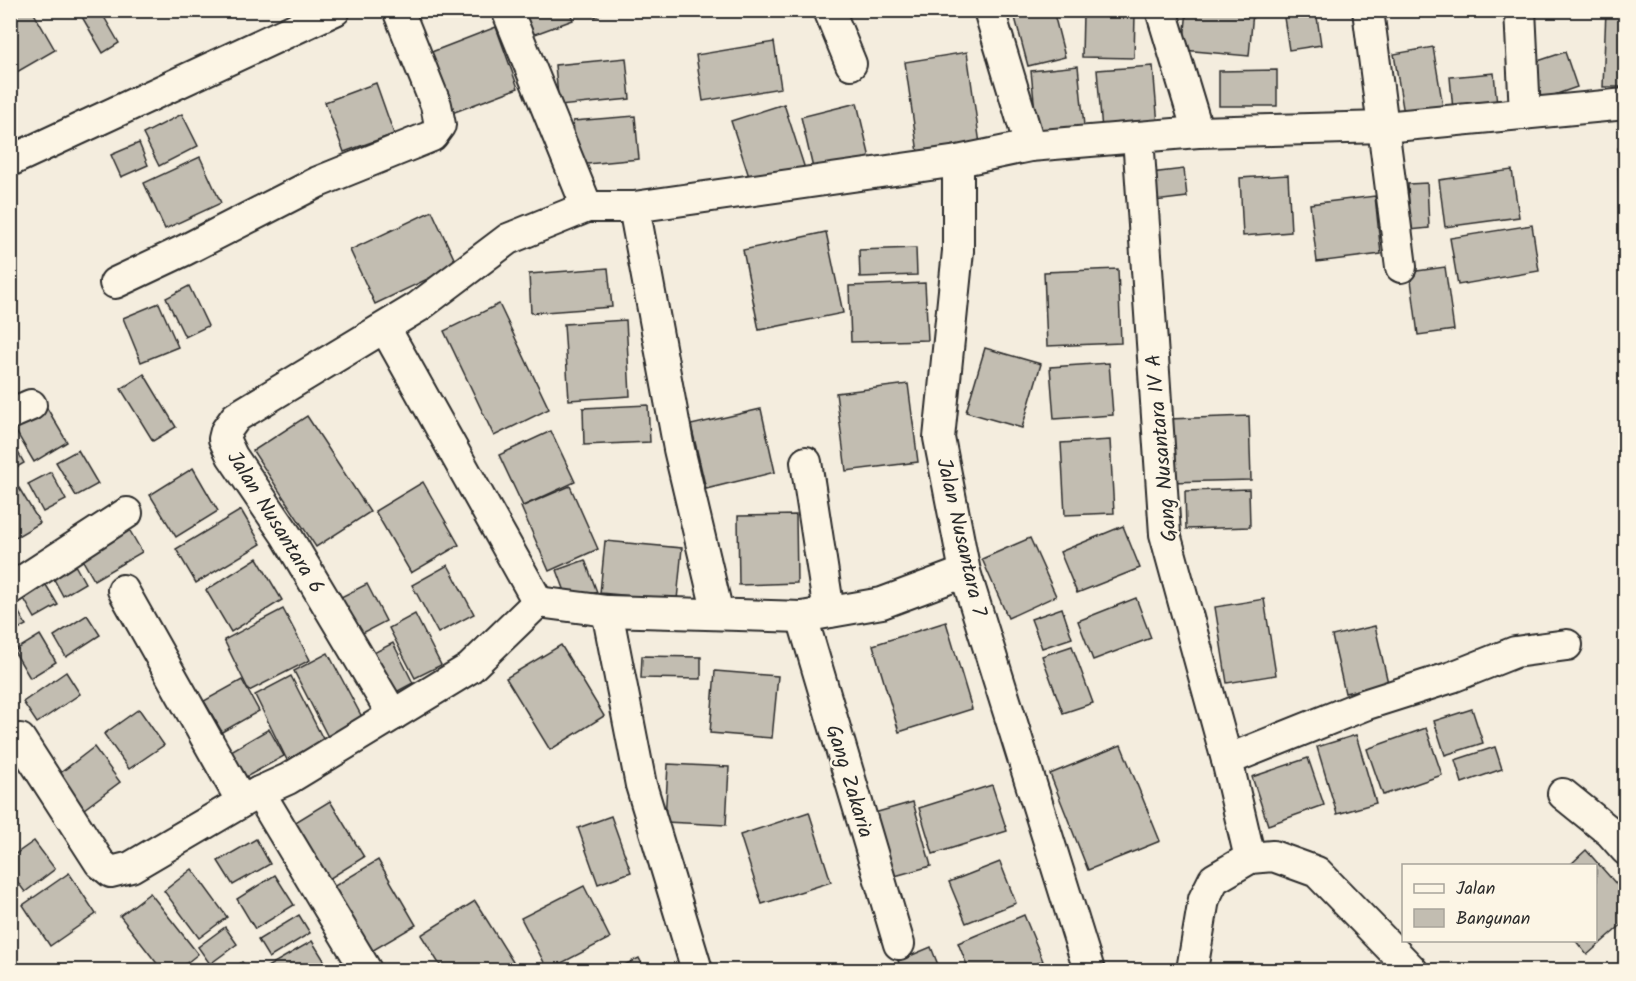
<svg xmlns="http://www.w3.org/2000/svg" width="1636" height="981" font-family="Kalam,sans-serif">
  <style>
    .building { fill: #c2bdb1; stroke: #2b2b2b; stroke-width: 1.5 }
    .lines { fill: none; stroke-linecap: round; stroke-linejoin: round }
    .minor-casing { stroke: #2b2b2b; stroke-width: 34 }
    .minor { stroke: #fcf5e5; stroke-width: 30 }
    .labels { text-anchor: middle; stroke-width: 5; stroke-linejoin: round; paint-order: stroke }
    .street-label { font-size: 21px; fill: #2b2b2b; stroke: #fcf5e5 }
  </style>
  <rect width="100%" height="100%" fill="#f4edde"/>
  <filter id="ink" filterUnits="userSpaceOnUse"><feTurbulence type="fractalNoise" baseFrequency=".0167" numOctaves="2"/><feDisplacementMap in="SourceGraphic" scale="12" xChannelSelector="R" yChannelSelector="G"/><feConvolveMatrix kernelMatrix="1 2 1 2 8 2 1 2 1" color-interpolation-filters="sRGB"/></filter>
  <g filter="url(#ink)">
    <g class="building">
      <polygon points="10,10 32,10 55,50 10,76"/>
      <polygon points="78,10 100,10 119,43 103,53"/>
      <polygon points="517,10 569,10 573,20 527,37"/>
      <polygon points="592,10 608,10 595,17"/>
      <polygon points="1013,10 1053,10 1065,57 1028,66"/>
      <polygon points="1187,10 1253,12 1249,56 1183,50"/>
      <polygon points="1316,10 1321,45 1289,50 1283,11"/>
      <polygon points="1606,10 1626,10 1626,87 1603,87"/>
      <polygon points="1083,13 1135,14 1134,58 1082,57"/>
      <polygon points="496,27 518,88 452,113 429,53"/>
      <polygon points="774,42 781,88 703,101 696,55"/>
      <polygon points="1433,47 1444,113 1405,120 1394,54"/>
      <polygon points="967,52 980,144 918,153 905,62"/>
      <polygon points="1565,52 1577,87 1537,101 1526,65"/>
      <polygon points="626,58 630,99 559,106 555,65"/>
      <polygon points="1078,66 1085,136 1038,141 1031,71"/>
      <polygon points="1153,66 1158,125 1102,130 1097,70"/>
      <polygon points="1277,70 1277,106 1219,106 1219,71"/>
      <polygon points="1494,73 1497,105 1453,110 1450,77"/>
      <polygon points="376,83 394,134 344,152 325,102"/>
      <polygon points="857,103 872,167 816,181 801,117"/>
      <polygon points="784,104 806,172 753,189 731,121"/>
      <polygon points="182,114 198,146 159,166 143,134"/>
      <polygon points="635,116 639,159 577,165 573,121"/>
      <polygon points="139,143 148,165 121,177 111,155"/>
      <polygon points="1618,148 1626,148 1626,236 1619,236"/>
      <polygon points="200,157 221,203 165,229 144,183"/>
      <polygon points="1184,169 1187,197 1155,201 1151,173"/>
      <polygon points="1512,170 1519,217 1445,227 1439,180"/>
      <polygon points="1288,175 1291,232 1243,236 1240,178"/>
      <polygon points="1427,183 1429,228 1410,230 1408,184"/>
      <polygon points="10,193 17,208 10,211"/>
      <polygon points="1375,196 1381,254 1317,262 1310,204"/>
      <polygon points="432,211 457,265 375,304 350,250"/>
      <polygon points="1532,225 1539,271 1458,285 1450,238"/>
      <polygon points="826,232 843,313 759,330 743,250"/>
      <polygon points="916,248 917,275 860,277 859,250"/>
      <polygon points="1445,267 1454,330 1418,335 1410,272"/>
      <polygon points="608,268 612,307 531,313 529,274"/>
      <polygon points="1118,269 1121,343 1047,346 1044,272"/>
      <polygon points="925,283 928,340 851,342 849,286"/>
      <polygon points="189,286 208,326 185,337 166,298"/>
      <polygon points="159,303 178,347 141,362 123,318"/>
      <polygon points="499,304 549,409 494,436 444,331"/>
      <polygon points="626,320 630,396 569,400 564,324"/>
      <polygon points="985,348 1041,364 1022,428 966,412"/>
      <polygon points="1109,363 1113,415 1054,419 1050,367"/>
      <polygon points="144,374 176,427 153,441 121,389"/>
      <polygon points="908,384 918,462 846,471 836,393"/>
      <polygon points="44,403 67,442 34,462 11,423"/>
      <polygon points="648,405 650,442 584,445 583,408"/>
      <polygon points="761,409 775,472 706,489 691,425"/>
      <polygon points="307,416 370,512 316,547 253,451"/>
      <polygon points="1249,416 1251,480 1170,482 1168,419"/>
      <polygon points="551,431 575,482 523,506 499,455"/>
      <polygon points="10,438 24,463 10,471"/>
      <polygon points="1110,440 1114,513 1065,515 1061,443"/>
      <polygon points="78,450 98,484 76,496 56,462"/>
      <polygon points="193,468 218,511 176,537 150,495"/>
      <polygon points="51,472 66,500 43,512 28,484"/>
      <polygon points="423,482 459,545 411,573 375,511"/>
      <polygon points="570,486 598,549 549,571 521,507"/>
      <polygon points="19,488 40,523 11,540 10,494"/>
      <polygon points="1249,489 1250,527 1186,529 1185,491"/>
      <polygon points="241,510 261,544 196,583 176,549"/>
      <polygon points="796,515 797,583 739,585 738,516"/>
      <polygon points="126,524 142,552 94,580 78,552"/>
      <polygon points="1123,526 1140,568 1077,593 1060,552"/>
      <polygon points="1030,538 1056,596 1008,618 982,559"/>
      <polygon points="605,541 682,548 677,600 600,593"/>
      <polygon points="71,558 85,583 63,596 49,570"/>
      <polygon points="257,558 282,600 231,632 206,590"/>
      <polygon points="585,560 597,592 569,602 557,570"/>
      <polygon points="448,565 474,614 438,633 412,585"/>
      <polygon points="40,575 58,605 35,618 18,588"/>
      <polygon points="367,584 386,621 355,637 335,600"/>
      <polygon points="10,597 26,625 10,633"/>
      <polygon points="1136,598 1151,638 1093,660 1078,621"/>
      <polygon points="1264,599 1276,675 1227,683 1215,607"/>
      <polygon points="1062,608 1072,638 1042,648 1031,619"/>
      <polygon points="283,609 310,660 249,691 224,640"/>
      <polygon points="415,614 441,665 415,678 389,628"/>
      <polygon points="87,615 100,635 66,657 54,636"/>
      <polygon points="946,622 972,709 899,732 873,645"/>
      <polygon points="1375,626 1388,683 1345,693 1332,636"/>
      <polygon points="40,635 56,662 30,678 14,651"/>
      <polygon points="393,643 413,683 385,698 364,658"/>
      <polygon points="561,645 604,716 550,750 506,678"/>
      <polygon points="1072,646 1093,703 1063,713 1042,656"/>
      <polygon points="328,653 363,719 328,737 294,671"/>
      <polygon points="642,656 701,657 701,679 641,678"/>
      <polygon points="715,671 778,676 772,738 710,733"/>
      <polygon points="66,672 80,694 37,723 23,702"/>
      <polygon points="291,676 324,741 287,760 255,695"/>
      <polygon points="242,680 259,711 222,732 204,701"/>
      <polygon points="139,709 164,745 129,769 104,734"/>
      <polygon points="1472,709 1483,743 1445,755 1434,721"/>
      <polygon points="1426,728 1442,775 1383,795 1367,749"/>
      <polygon points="269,729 284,756 246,777 231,751"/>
      <polygon points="1356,735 1376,803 1337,814 1317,747"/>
      <polygon points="1121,745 1160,841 1088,870 1050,774"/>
      <polygon points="94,747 120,782 80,812 54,778"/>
      <polygon points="1495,747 1502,769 1462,783 1455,760"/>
      <polygon points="1308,758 1324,805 1268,825 1252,777"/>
      <polygon points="668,764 729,767 726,825 665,822"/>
      <polygon points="992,785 1007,831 933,854 919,808"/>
      <polygon points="330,801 364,857 324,882 289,826"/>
      <polygon points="913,802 931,866 884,879 867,815"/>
      <polygon points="809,812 831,882 762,904 740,835"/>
      <polygon points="611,816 631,872 598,884 578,828"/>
      <polygon points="256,839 270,864 233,885 218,861"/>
      <polygon points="34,841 55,869 25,892 10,872 10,858"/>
      <polygon points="1586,850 1626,895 1626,921 1587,955 1575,940 1596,940 1596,866 1569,866"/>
      <polygon points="378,860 416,925 370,952 333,887"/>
      <polygon points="1000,862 1016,903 966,923 949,882"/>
      <polygon points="192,869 227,917 199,938 164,891"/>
      <polygon points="69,873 96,914 50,946 23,905"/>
      <polygon points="275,875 294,905 255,929 237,899"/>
      <polygon points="584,886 610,938 548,970 521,918"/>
      <polygon points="150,893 198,954 178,970 162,970 120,916"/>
      <polygon points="475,901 518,970 443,970 421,935"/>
      <polygon points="299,915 310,933 269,958 258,940"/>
      <polygon points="1024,915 1043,961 1021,970 969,970 958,943"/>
      <polygon points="225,927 237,944 210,964 198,947"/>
      <polygon points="312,941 330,970 269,970 267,967"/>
      <polygon points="931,947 940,970 902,970 898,961"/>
      <polygon points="639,958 645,970 614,970"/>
      <polygon points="242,962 250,970 232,970"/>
    </g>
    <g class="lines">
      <defs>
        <g id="minor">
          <polyline points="507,10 587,207"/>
          <polyline points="829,10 851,64"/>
          <polyline points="989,10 1030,146"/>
          <polyline points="1161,10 1198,132 1384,127 1626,104"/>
          <polyline points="1368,10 1401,267"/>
          <polyline points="1520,10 1525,114"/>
          <polyline points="1138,137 1165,534 1227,760 1250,858"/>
          <polyline points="10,161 335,10"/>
          <polyline points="958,161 958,251 939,438 965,572 1089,970"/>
          <polyline points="634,207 679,449 718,614"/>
          <polyline points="115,283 185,250 318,182 432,136 440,125 436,105 398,10"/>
          <polyline points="385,328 538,602"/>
          <polyline points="10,414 31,405"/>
          <polyline points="806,462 829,612"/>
          <polyline points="10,589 127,513"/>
          <polyline points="123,590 241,800"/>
          <polyline points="538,602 607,611 802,617 882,603 965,572"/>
          <polyline points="607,611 641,785 697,970"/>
          <polyline points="802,617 899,944"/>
          <polyline points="393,715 286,535 232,456 224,439 226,431 236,417 418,307 508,239 587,207 634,207 958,161 1030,146 1198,132"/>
          <polyline points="20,739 100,863 111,872 131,867 259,792"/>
          <polyline points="1227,760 1367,704 1452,677 1515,652 1567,645"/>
          <polyline points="1563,794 1610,832 1626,850"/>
          <polyline points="366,970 259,792 288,779 470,668 538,602"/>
          <polyline points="1192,970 1204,899 1214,879 1250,858 1273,856 1317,872 1412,970"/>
        </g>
      </defs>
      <use href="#minor" class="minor-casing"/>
      <use href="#minor" class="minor"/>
    </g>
  </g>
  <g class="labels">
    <g class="street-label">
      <text transform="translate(1161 448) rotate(-95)" y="7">Gang Nusantara IV A</text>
      <text transform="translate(276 522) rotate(58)" y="7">Jalan Nusantara 6</text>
      <text transform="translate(962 537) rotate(77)" y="7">Jalan Nusantara 7</text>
      <text transform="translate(850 781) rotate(73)" y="7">Gang Zakaria</text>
    </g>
  </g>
  <rect width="1636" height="981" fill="none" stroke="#fcf5e5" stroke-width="36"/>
  <rect x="18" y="18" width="1600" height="945" fill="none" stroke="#2b2b2b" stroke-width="2" filter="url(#ink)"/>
  <rect x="1402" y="864" width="195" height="78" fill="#fcf5e5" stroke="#a8a49b" stroke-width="1.5"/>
  <rect x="1414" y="884" width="30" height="9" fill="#fcf5e5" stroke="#a8a49b" stroke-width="1.5"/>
  <text x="1456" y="894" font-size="18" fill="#2b2b2b">Jalan</text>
  <rect x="1414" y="909" width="30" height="18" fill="#c2bdb1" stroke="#a8a49b" stroke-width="1.5"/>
  <text x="1456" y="924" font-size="18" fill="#2b2b2b">Bangunan</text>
</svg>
